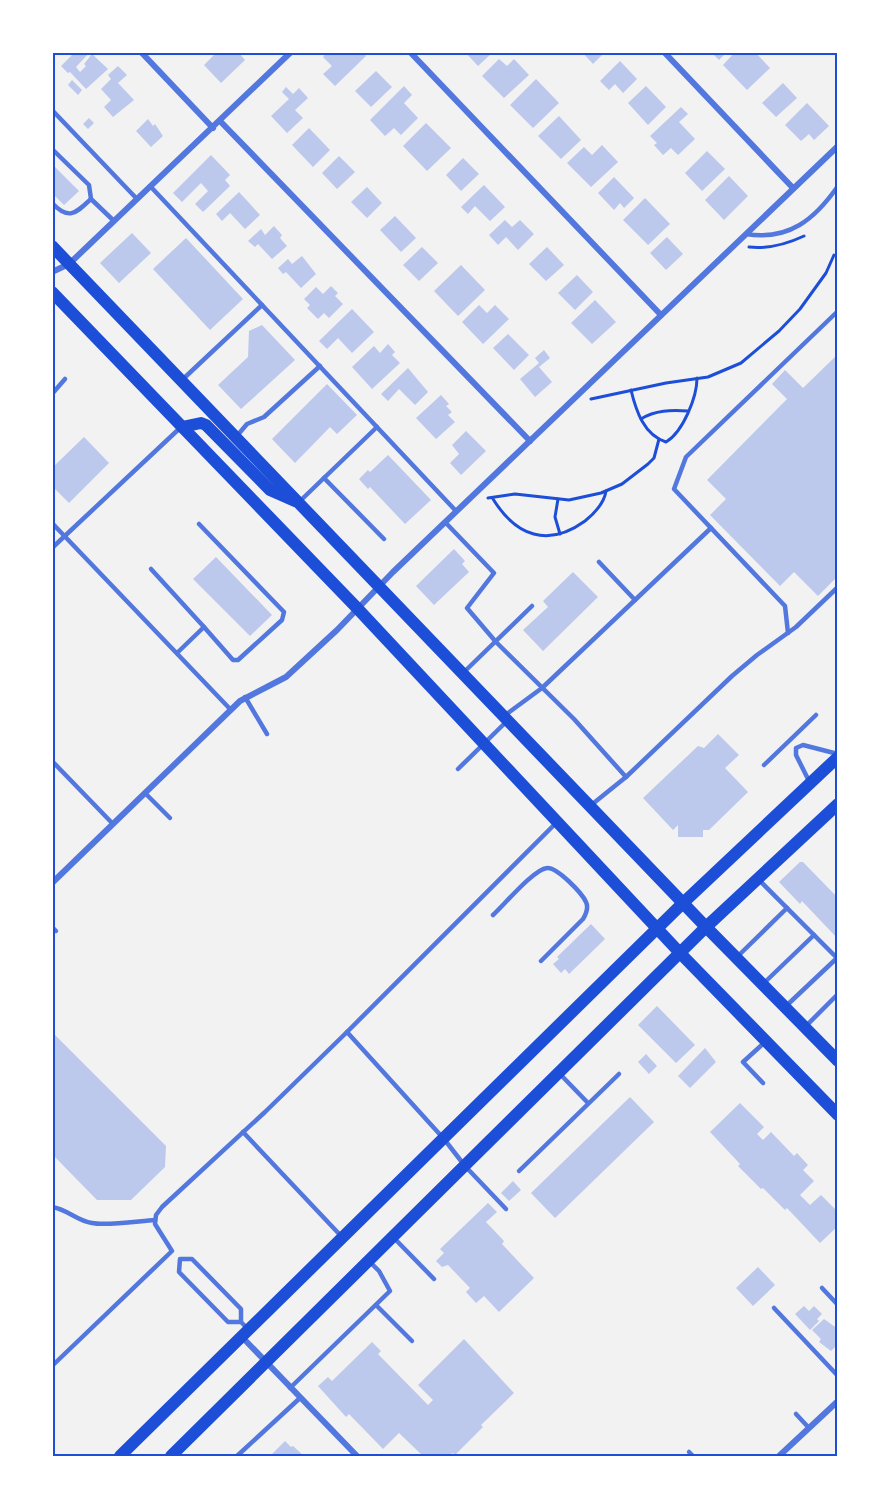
<svg xmlns="http://www.w3.org/2000/svg" width="890" height="1509" font-family="'Roboto Condensed',sans-serif">
  <style>
    .building { fill: #bdc9ec }
    .lines { fill: none; stroke-linecap: round; stroke-linejoin: round }
    .path { stroke: #1d4ed8; stroke-width: 3 }
    .service { stroke: #5277de; stroke-width: 4.5 }
    .minor { stroke: #5277de; stroke-width: 6 }
    .secondary { stroke: #1d4ed8; stroke-width: 12 }
    .neatline { fill: none; stroke: #1d4ed8; stroke-width: 2 }
  </style>
  <rect width="100%" height="100%" fill="#f2f2f2"/>
  <g class="building">
    <polygon points="75,52 90,52 76,67 80,72 86,66 84,64 92,54 108,69 86,89 70,72 68,73 61,66"/>
    <polygon points="217,52 238,52 245,60 221,83 204,65"/>
    <polygon points="327,52 362,52 366,56 335,86 323,74 332,66 323,57"/>
    <polygon points="465,52 493,52 478,66"/>
    <polygon points="582,52 605,52 593,64"/>
    <polygon points="711,52 727,52 719,60"/>
    <polygon points="735,52 755,52 770,68 747,90 723,65"/>
    <polygon points="499,59 507,66 514,59 529,75 504,98 482,76"/>
    <polygon points="620,61 637,79 623,93 615,84 609,90 600,81"/>
    <polygon points="118,66 127,75 118,83 134,100 113,117 104,107 111,100 101,89 111,79 108,75"/>
    <polygon points="376,71 392,87 371,107 355,91"/>
    <polygon points="536,79 559,103 533,128 510,105"/>
    <polygon points="72,80 82,90 78,95 68,85"/>
    <polygon points="783,83 797,98 776,117 762,103"/>
    <polygon points="404,86 412,95 404,103 418,118 401,135 394,128 385,136 370,120"/>
    <polygon points="646,86 666,107 648,125 628,103"/>
    <polygon points="286,87 293,94 299,88 308,98 295,110 303,118 287,133 271,116 289,99 282,92"/>
    <polygon points="807,103 829,126 814,140 809,134 801,141 785,125"/>
    <polygon points="681,107 688,114 679,122 695,139 678,155 671,148 663,155 654,145 657,143 650,136"/>
    <polygon points="559,116 581,140 561,159 538,136"/>
    <polygon points="89,118 94,123 88,129 83,124"/>
    <polygon points="148,119 153,126 155,124 163,136 151,147 136,131"/>
    <polygon points="426,123 451,148 427,171 403,146"/>
    <polygon points="309,128 330,150 313,167 292,145"/>
    <polygon points="602,145 618,162 591,187 567,163 584,147 592,155"/>
    <polygon points="707,151 725,169 702,191 685,173"/>
    <polygon points="211,155 230,175 225,180 230,186 203,212 195,204 208,191 201,183 182,202 173,193"/>
    <polygon points="339,156 355,172 337,189 322,173"/>
    <polygon points="463,158 479,174 461,191 446,175"/>
    <polygon points="52,164 79,191 64,205 52,193"/>
    <polygon points="729,176 748,196 724,220 705,200"/>
    <polygon points="614,177 634,198 624,208 620,203 614,210 598,193"/>
    <polygon points="484,185 505,207 490,221 475,206 468,214 461,207"/>
    <polygon points="367,187 382,203 367,218 351,202"/>
    <polygon points="239,192 260,215 245,229 230,213 222,221 216,214"/>
    <polygon points="645,198 670,224 648,245 623,220"/>
    <polygon points="395,216 416,238 401,252 380,230"/>
    <polygon points="505,220 512,227 520,220 534,234 518,250 506,237 498,245 489,235"/>
    <polygon points="274,226 282,235 280,238 287,246 272,259 258,244 255,247 248,241 261,229 265,235"/>
    <polygon points="132,233 151,253 119,283 100,263"/>
    <polygon points="667,237 683,254 666,270 650,253"/>
    <polygon points="186,238 243,299 210,330 153,269"/>
    <polygon points="422,247 438,263 419,281 403,265"/>
    <polygon points="547,247 564,265 546,281 529,264"/>
    <polygon points="302,256 316,274 301,288 286,272 283,274 278,268 288,259 292,264"/>
    <polygon points="461,265 485,290 458,316 434,291"/>
    <polygon points="577,275 593,292 575,310 558,293"/>
    <polygon points="331,286 338,293 335,296 343,304 329,318 324,313 318,319 307,308 310,305 304,299 316,287 323,294"/>
    <polygon points="595,300 616,322 592,344 571,323"/>
    <polygon points="479,305 487,313 495,305 509,319 483,344 462,322"/>
    <polygon points="352,309 374,332 352,353 338,338 327,349 319,341"/>
    <polygon points="262,325 295,360 241,409 218,385 248,357 249,331"/>
    <polygon points="508,334 529,355 514,370 493,348"/>
    <polygon points="388,344 395,352 392,355 400,363 372,389 352,367 374,346 380,353"/>
    <polygon points="544,350 550,358 539,367 552,382 535,397 520,379 539,363 535,358"/>
    <polygon points="838,354 838,576 818,596 794,572 780,586 710,515 726,499 707,480 787,399 772,384 785,370 803,388"/>
    <polygon points="408,368 428,392 415,405 399,389 388,401 381,394"/>
    <polygon points="327,384 357,415 337,434 330,427 295,463 272,439"/>
    <polygon points="441,395 449,404 446,406 452,412 448,415 455,422 436,439 416,418"/>
    <polygon points="466,431 486,451 461,475 450,463 459,454 452,445"/>
    <polygon points="84,437 109,463 69,503 52,486 52,468"/>
    <polygon points="388,455 431,500 405,524 370,487 368,489 359,479 368,470 370,472"/>
    <polygon points="454,549 465,561 462,564 469,572 434,605 416,586"/>
    <polygon points="216,557 272,615 250,636 193,579"/>
    <polygon points="573,572 598,597 543,651 523,630 548,607 543,601"/>
    <polygon points="718,734 739,755 725,768 748,792 709,830 703,830 703,837 678,837 678,825 673,830 643,798 698,746 704,748"/>
    <polygon points="800,862 803,862 838,898 838,939 802,901 800,904 779,882"/>
    <polygon points="591,924 605,939 569,974 565,969 561,973 553,964 559,959 557,957"/>
    <polygon points="657,1006 695,1045 676,1063 638,1025"/>
    <polygon points="52,1032 166,1146 165,1167 131,1200 97,1200 52,1154"/>
    <polygon points="705,1048 716,1062 690,1088 678,1076"/>
    <polygon points="646,1054 657,1066 649,1074 638,1062"/>
    <polygon points="630,1097 654,1122 555,1218 531,1193"/>
    <polygon points="740,1103 764,1127 757,1134 763,1140 771,1132 794,1156 797,1153 808,1165 803,1170 814,1181 800,1195 810,1205 821,1195 838,1212 838,1226 820,1243 787,1208 785,1210 763,1188 761,1189 738,1166 740,1164 710,1132"/>
    <polygon points="513,1181 521,1190 509,1201 501,1193"/>
    <polygon points="488,1203 497,1212 486,1222 504,1241 502,1244 534,1278 499,1312 484,1296 476,1303 466,1292 470,1288 448,1265 442,1267 436,1261 444,1253 440,1249"/>
    <polygon points="758,1267 775,1285 753,1306 736,1288"/>
    <polygon points="804,1306 809,1311 814,1306 822,1314 817,1319 819,1321 810,1330 795,1314"/>
    <polygon points="824,1319 838,1329 838,1344 831,1351 819,1342 821,1339 812,1330"/>
    <polygon points="464,1339 514,1393 481,1425 483,1427 455,1455 453,1453 447,1456 423,1456 399,1433 383,1449 349,1414 346,1417 318,1386 328,1377 332,1381 372,1342 381,1351 378,1354 428,1405 433,1400 418,1385"/>
    <polygon points="285,1441 291,1447 293,1446 304,1456 270,1456"/>
  </g>
  <g class="lines">
    <g class="path">
      <path d="M749,247C767,249 787,244 804,236"/>
      <path d="M631,390C636,411 644,435 666,442C683,432 697,397 697,378"/>
      <polyline points="591,399 666,383 708,377 741,363 779,331 800,309 826,273 834,255"/>
      <path d="M641,419C655,410 671,410 688,411"/>
      <polyline points="488,498 515,494 569,500 601,493 622,484 648,464 654,458 659,439"/>
      <path d="M493,499C516,536 548,548 585,521C595,513 604,504 606,491"/>
      <polyline points="558,499 555,517 560,534"/>
    </g>
    <g class="service">
      <polyline points="52,110 137,199"/>
      <polyline points="52,149 89,185 91,199 114,221"/>
      <polyline points="151,187 456,511"/>
      <path d="M52,203C69,221 76,213 91,199"/>
      <path d="M746,234C789,241 815,219 838,186"/>
      <polyline points="182,380 262,305"/>
      <polyline points="52,394 65,379"/>
      <polyline points="236,437 247,424 264,417 320,366"/>
      <polyline points="324,478 384,539"/>
      <polyline points="299,502 377,427"/>
      <polyline points="445,522 494,573 467,608 496,642 574,719 626,777 590,806"/>
      <polyline points="52,523 231,710"/>
      <polyline points="52,548 180,428"/>
      <polyline points="151,569 204,627"/>
      <polyline points="635,600 711,528"/>
      <polyline points="788,633 785,606 674,489 686,457 838,311"/>
      <polyline points="177,653 204,627 233,660 238,660 282,620 284,612 199,524"/>
      <polyline points="463,673 532,606"/>
      <polyline points="245,697 267,734"/>
      <polyline points="504,716 542,688 635,600 599,562"/>
      <polyline points="52,761 113,824"/>
      <polyline points="764,765 816,715"/>
      <polyline points="458,769 506,722"/>
      <polyline points="626,777 732,676 757,655 796,627 838,587"/>
      <polyline points="810,783 796,755 796,748 803,745 838,754"/>
      <polyline points="145,793 170,818"/>
      <polyline points="760,881 837,958 785,1007"/>
      <path d="M493,915C504,905 534,869 547,868C557,867 582,893 586,902C589,908 586,914 583,919L541,961"/>
      <polyline points="52,927 56,931"/>
      <polyline points="738,956 787,908"/>
      <polyline points="764,983 814,935"/>
      <polyline points="806,1026 838,994"/>
      <polyline points="347,1032 444,1139 465,1166 506,1209"/>
      <polyline points="559,1073 588,1103"/>
      <polyline points="763,1083 743,1062 764,1043"/>
      <polyline points="243,1132 342,1237"/>
      <polyline points="519,1171 619,1074"/>
      <path d="M52,1207C67,1209 77,1221 92,1223C106,1226 139,1221 155,1220"/>
      <polyline points="394,1238 434,1279"/>
      <polyline points="822,1288 838,1305"/>
      <polyline points="376,1305 412,1341"/>
      <polyline points="774,1308 838,1376"/>
      <polyline points="241,1322 241,1309 192,1259 180,1259 179,1272 228,1322 241,1322 247,1328"/>
      <polyline points="52,1366 172,1251 155,1224 156,1215 162,1207 265,1112 347,1032 556,823"/>
      <polyline points="290,1388 390,1291 379,1271 369,1261"/>
      <polyline points="796,1414 809,1428"/>
      <polyline points="689,1452 693,1456"/>
      <polyline points="237,1456 300,1398"/>
    </g>
    <g class="minor">
      <polyline points="141,52 213,128"/>
      <polyline points="410,52 661,315"/>
      <polyline points="664,52 793,188"/>
      <polyline points="220,121 530,441"/>
      <polyline points="52,272 69,264 291,52"/>
      <polyline points="52,883 240,701 286,677 337,630 393,572 838,146"/>
      <polyline points="242,1337 357,1456"/>
      <polyline points="779,1456 838,1401"/>
    </g>
    <g class="secondary">
      <polyline points="52,246 706,927 838,1061"/>
      <polyline points="52,292 357,608 680,953 838,1115"/>
      <polyline points="182,427 201,423 206,425 270,490 295,501"/>
      <polyline points="120,1456 683,903 838,757"/>
      <polyline points="171,1456 706,927 838,804"/>
    </g>
  </g>
  <rect width="890" height="1509" fill="none" stroke="#ffffff" stroke-width="108"/>
  <rect x="54" y="54" width="782" height="1401" class="neatline"/>
</svg>
